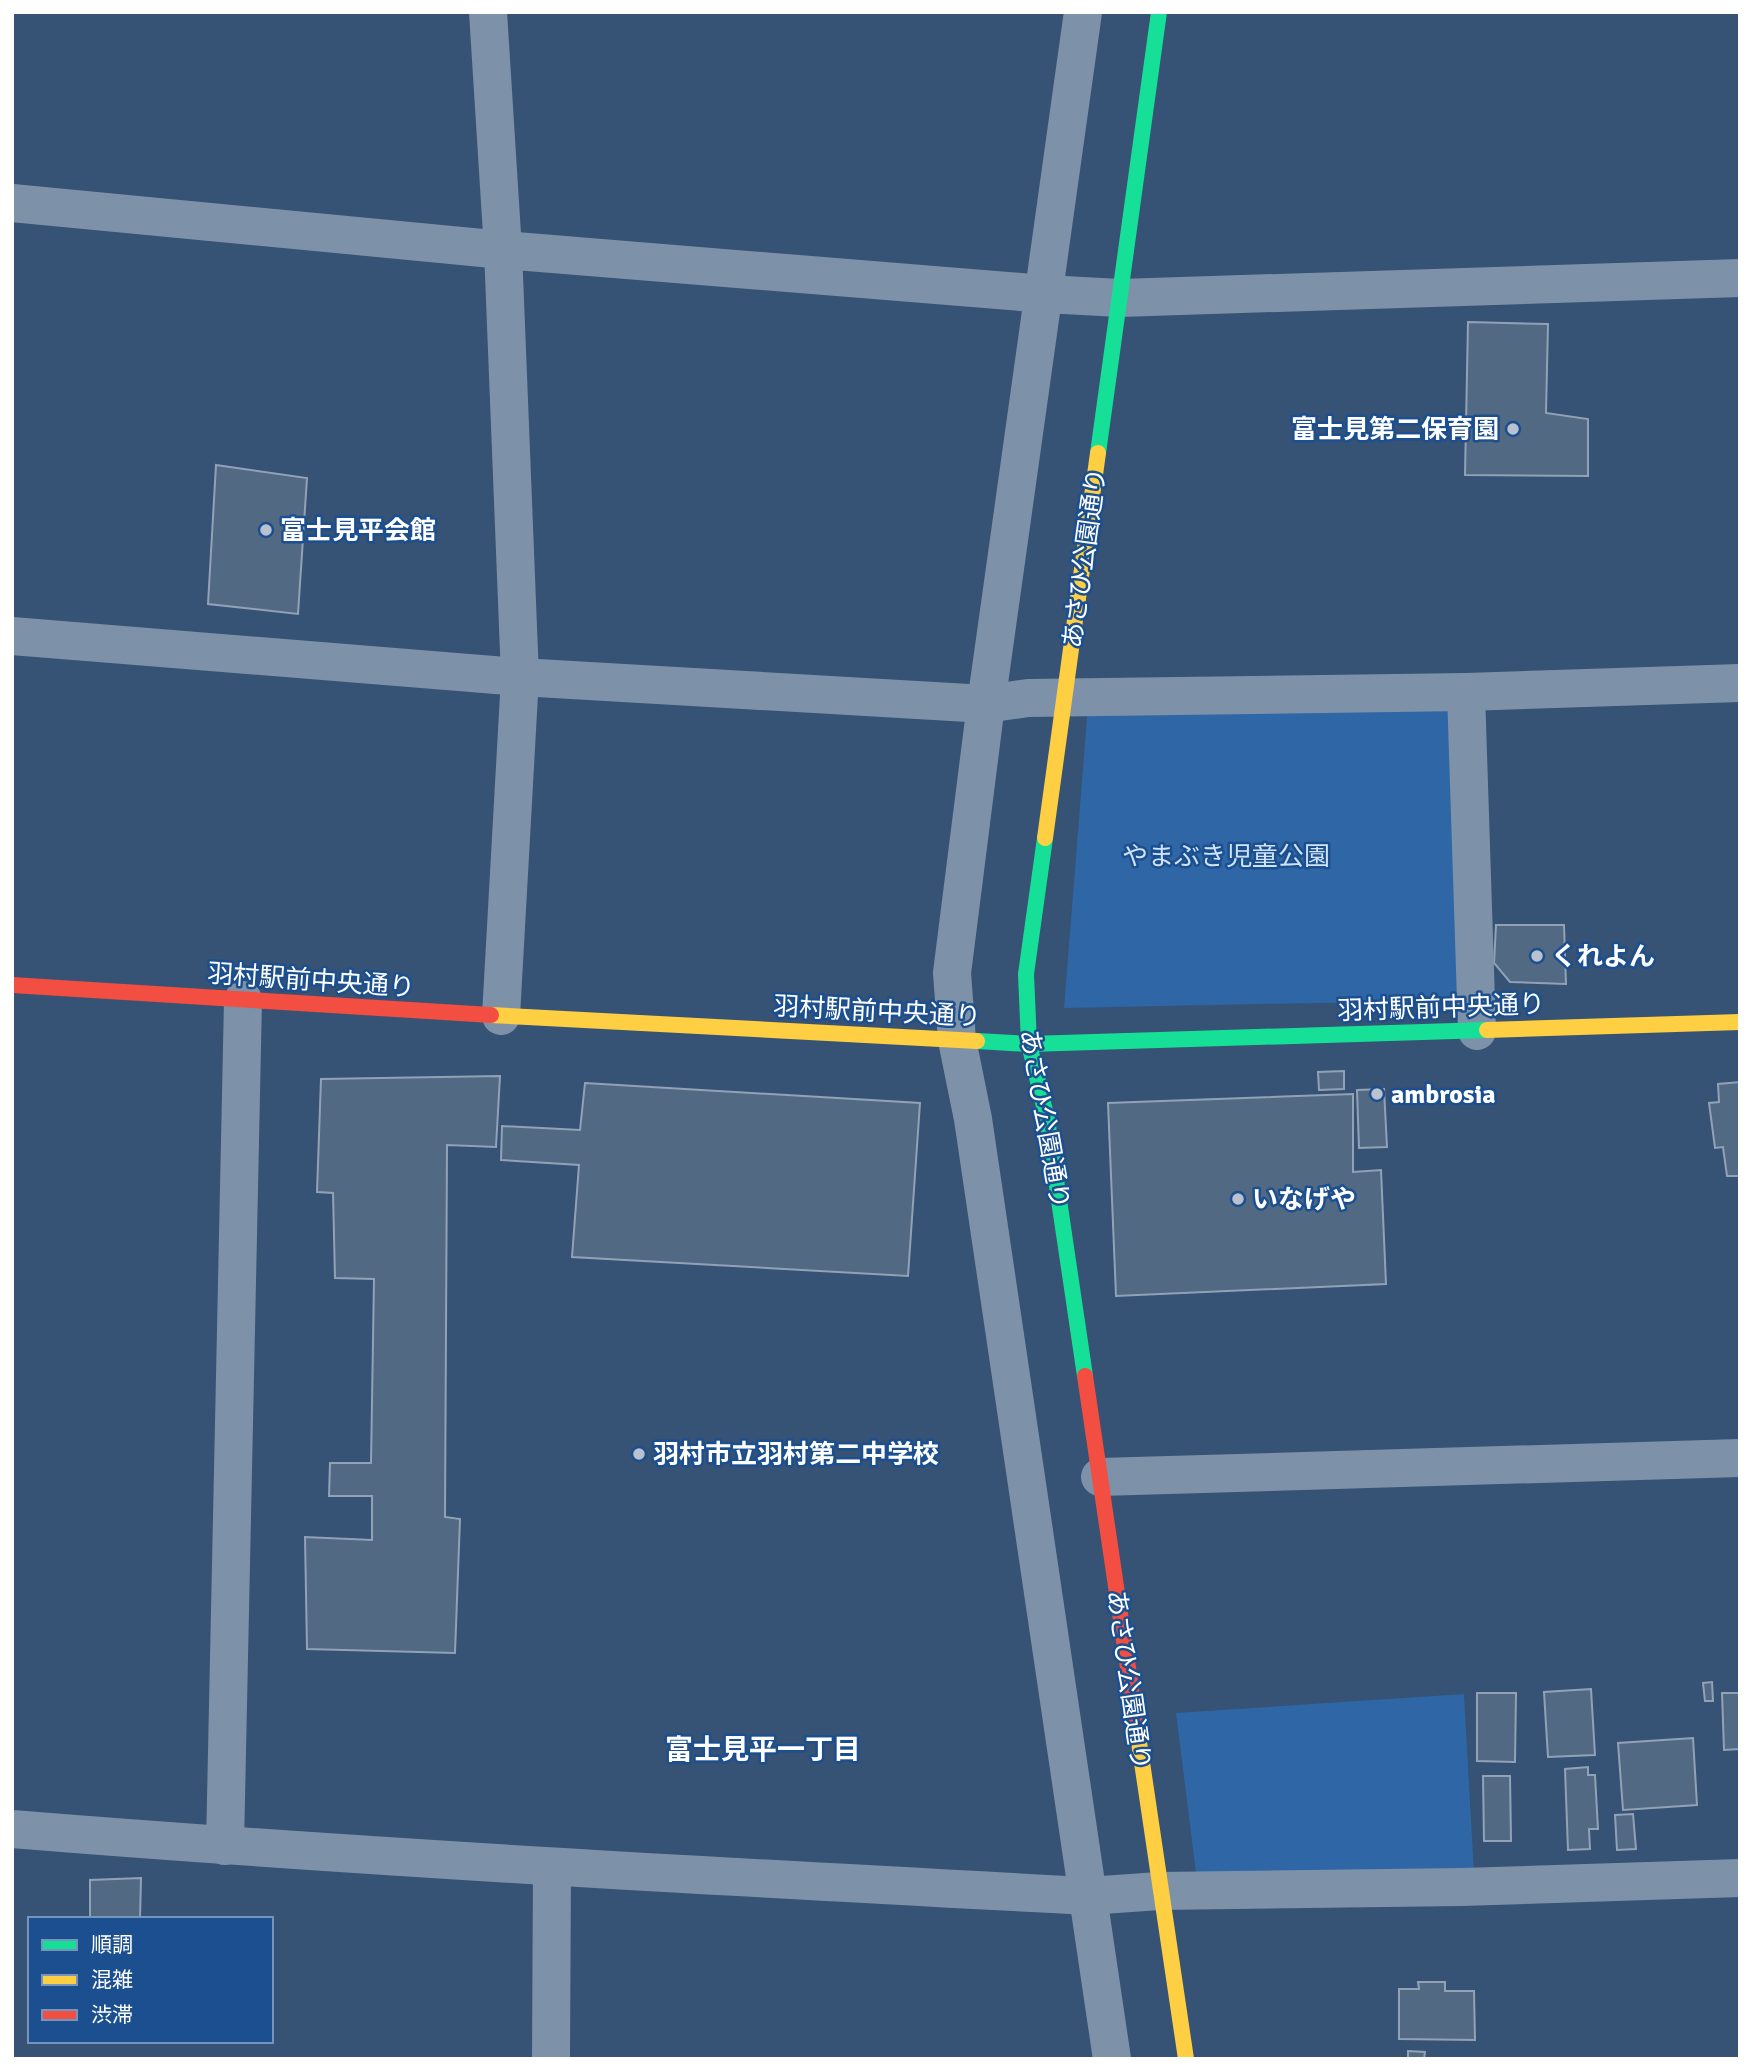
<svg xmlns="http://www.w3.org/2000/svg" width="1752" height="2071" font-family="Signika,'Noto Sans JP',sans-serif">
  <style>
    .green { fill: #2f66a5 }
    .building { fill: #526984; stroke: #92a2b6; stroke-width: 2 }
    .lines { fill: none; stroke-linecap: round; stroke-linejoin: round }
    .street { stroke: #7d92a8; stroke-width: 38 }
    .fast { stroke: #16e098; stroke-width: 16 }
    .slow { stroke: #ffcf43; stroke-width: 16 }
    .jam { stroke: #f24e42; stroke-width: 16 }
    .poi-dot { fill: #b9c2ce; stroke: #1b4f8f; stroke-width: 2.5 }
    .labels { text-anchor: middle; stroke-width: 5; stroke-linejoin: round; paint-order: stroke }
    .poi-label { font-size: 26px; font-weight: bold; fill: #fff; stroke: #1b4f8f; text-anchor: start }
    .street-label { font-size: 26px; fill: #fff; stroke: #1b4f8f }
    .park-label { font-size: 26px; fill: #cfe3fa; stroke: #1b4f8f }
    .neighbourhood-label { font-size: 28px; font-weight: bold; fill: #fff; stroke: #1b4f8f }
  </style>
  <rect width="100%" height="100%" fill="#365274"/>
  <g class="green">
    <polygon points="1088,705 1458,709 1465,1000 1064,1008"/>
    <polygon points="1464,1694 1474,1873 1197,1881 1176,1713"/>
  </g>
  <g class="building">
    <polygon points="1468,322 1548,324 1546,413 1588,419 1588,476 1465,475"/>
    <polygon points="216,465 307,478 298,614 208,604"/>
    <polygon points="1496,925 1564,925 1566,984 1510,982 1494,963"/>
    <polygon points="1344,1071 1344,1089 1319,1090 1318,1072"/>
    <polygon points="500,1076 496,1147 447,1145 445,1517 460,1519 455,1653 307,1649 305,1537 372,1540 372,1496 329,1496 330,1463 371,1463 374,1279 335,1278 333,1193 317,1192 321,1079"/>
    <polygon points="1740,1082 1740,1176 1727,1176 1723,1147 1715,1148 1709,1103 1719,1102 1718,1084"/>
    <polygon points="585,1083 920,1103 908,1276 572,1257 579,1165 501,1160 502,1126 580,1130"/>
    <polygon points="1384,1089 1387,1147 1359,1148 1357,1090"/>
    <polygon points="1353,1094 1353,1172 1381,1170 1386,1284 1116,1296 1108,1103"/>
    <polygon points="1712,1682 1713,1701 1705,1701 1703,1683"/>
    <polygon points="1591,1689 1595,1755 1548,1757 1544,1692"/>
    <polygon points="1477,1693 1516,1693 1515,1762 1477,1761"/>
    <polygon points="1722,1693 1740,1693 1740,1749 1724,1750"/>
    <polygon points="1693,1738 1697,1805 1623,1810 1618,1743"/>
    <polygon points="1588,1767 1588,1775 1595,1775 1598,1829 1589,1829 1590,1849 1568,1850 1565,1769"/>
    <polygon points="1483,1776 1510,1776 1511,1841 1484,1841"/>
    <polygon points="1633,1814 1636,1849 1617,1850 1615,1815"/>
    <polygon points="141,1878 140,1919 90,1919 90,1880"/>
    <polygon points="1418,1982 1445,1982 1445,1991 1474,1991 1475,2040 1399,2039 1399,1989 1419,1989"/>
    <polygon points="1408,2051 1425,2052 1424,2059 1408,2059"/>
  </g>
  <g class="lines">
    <g class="street">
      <polyline points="488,12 503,250 520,677 501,1016"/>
      <polyline points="1083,12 986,704 952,973 957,1040 973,1119 1112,2059"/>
      <polyline points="12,203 503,250 1045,294 1120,298 1740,278"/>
      <polyline points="12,636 520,677 986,704 1028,698 1466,692 1740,683"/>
      <polyline points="1466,692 1477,1031"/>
      <polyline points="1100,1477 1740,1458"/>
      <path d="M12,1829C370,1858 729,1877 1088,1896L1159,1891L1462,1887L1740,1878"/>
      <polyline points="225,1846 243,1000"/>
      <polyline points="551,2059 552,1868"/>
    </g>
    <g class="fast">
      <polyline points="1098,453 1159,12"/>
      <polyline points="1045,838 1026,974 1029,1044 1047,1119 1085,1376"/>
      <polyline points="977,1041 1029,1044 1487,1030"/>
    </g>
    <g class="slow">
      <polyline points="1045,838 1098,453"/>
      <polyline points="491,1015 977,1041"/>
      <polyline points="1487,1030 1740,1022"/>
      <polyline points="1136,1722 1186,2059"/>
    </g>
    <g class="jam">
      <polyline points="12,985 491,1015"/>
      <polyline points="1085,1376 1136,1722"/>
    </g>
  </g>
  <g class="poi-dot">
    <circle cx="1513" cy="429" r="7"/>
    <circle cx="266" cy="530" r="7"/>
    <circle cx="1537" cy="956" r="7"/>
    <circle cx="1377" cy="1094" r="7"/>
    <circle cx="1238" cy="1199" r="7"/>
    <circle cx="639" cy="1454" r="7"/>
  </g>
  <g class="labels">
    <g class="poi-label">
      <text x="1499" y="438" text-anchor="end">富士見第二保育園</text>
      <text x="280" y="539">富士見平会館</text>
      <text x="1551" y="965">くれよん</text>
      <text x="1391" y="1103">ambrosia</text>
      <text x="1252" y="1208">いなげや</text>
      <text x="653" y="1463">羽村市立羽村第二中学校</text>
    </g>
    <g class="street-label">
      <text transform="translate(1084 558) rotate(-82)" y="9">あさひ公園通り</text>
      <text transform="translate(311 980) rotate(4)" y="9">羽村駅前中央通り</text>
      <text transform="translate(1441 1007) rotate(-2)" y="9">羽村駅前中央通り</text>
      <text transform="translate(877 1011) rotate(3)" y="9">羽村駅前中央通り</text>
      <text transform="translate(1045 1119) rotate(80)" y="9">あさひ公園通り</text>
      <text transform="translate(1129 1680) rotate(82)" y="9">あさひ公園通り</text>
    </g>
    <g class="park-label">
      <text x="1226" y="865">やまぶき児童公園</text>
    </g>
    <g class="neighbourhood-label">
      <text x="763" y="1759">富士見平一丁目</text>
    </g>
  </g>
  <rect width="1752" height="2071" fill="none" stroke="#ffffff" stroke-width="28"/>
  <rect x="28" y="1917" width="245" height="126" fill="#1b4f8f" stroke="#7695bc" stroke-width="2"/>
  <rect x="42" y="1940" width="35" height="10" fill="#16e098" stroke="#7695bc" stroke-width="2"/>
  <text x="91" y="1952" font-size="21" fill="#ffffff">順調</text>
  <rect x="42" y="1975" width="35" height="10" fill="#ffcf43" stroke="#7695bc" stroke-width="2"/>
  <text x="91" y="1987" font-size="21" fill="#ffffff">混雑</text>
  <rect x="42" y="2010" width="35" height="10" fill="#f24e42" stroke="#7695bc" stroke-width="2"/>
  <text x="91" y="2022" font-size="21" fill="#ffffff">渋滞</text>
</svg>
